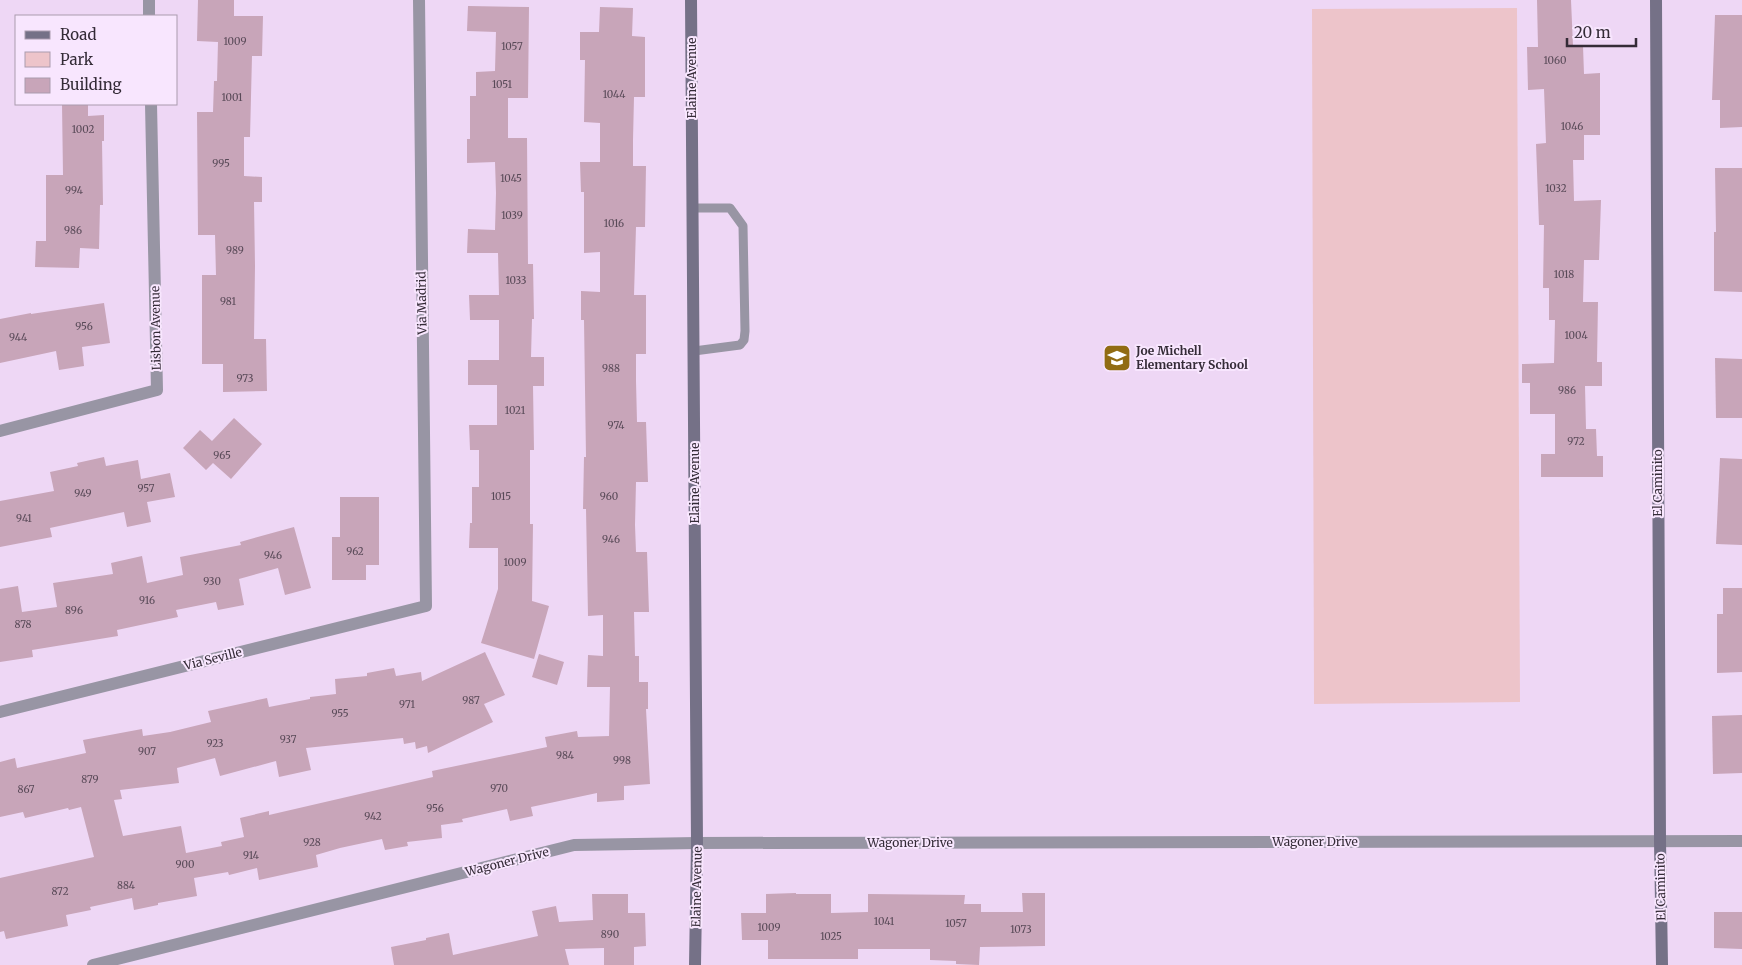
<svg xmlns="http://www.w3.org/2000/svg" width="1742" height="965" font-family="Merriweather,serif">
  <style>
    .green { fill: #edc4ca }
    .building { fill: #c8a5b9 }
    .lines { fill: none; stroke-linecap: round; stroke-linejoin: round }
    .lane { stroke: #9895a4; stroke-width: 9 }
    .street { stroke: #9895a4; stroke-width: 12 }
    .secondary { stroke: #757187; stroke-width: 12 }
    .labels { text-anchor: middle; stroke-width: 4; stroke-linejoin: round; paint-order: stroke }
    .number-label { font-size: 10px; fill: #594a58 }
    .street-label { font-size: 12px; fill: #342b37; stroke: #f8e6fe }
    .poi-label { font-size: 12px; font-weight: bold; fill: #342b37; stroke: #f8e6fe; text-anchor: start }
  </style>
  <rect width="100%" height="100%" fill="#eed7f5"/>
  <polygon class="green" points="1517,8 1520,702 1314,704 1312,9"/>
  <g class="building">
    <polygon points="198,0 234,0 234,16 263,16 262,56 252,56 250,137 244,137 244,176 262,177 262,202 254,202 255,266 254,339 266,339 267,391 223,392 223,364 202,364 202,275 216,275 215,235 198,235 197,112 213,112 214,81 217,81 218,42 197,41"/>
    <polygon points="1537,0 1571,0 1573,46 1583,46 1584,74 1600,73 1600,135 1584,135 1584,160 1573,160 1574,201 1601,200 1599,260 1584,260 1583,302 1598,302 1597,362 1602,362 1602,386 1585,386 1586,429 1596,429 1597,456 1603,456 1603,477 1541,477 1541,454 1555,454 1555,414 1530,414 1530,383 1522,383 1522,364 1554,363 1555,320 1549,320 1549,288 1543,288 1544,225 1539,225 1536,144 1546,143 1544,89 1528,90 1527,47 1538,47"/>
    <polygon points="468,6 529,7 528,98 508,98 508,138 527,138 528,264 533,264 534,319 532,319 531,357 544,357 544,386 533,386 534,450 530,450 530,524 533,524 532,601 549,606 534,659 481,643 498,589 498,548 469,548 470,523 472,523 472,487 479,487 479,450 470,450 469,425 497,425 497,385 468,385 468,360 499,360 499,320 470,320 469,295 499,295 498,253 467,253 468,229 495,230 496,193 495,162 467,163 467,139 470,139 470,96 476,96 476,72 495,71 496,32 467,31"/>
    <polygon points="600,7 633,8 632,36 645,37 645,97 634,97 633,140 633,166 646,166 645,227 636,227 634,295 646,295 646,354 636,354 636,381 637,422 646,422 648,482 636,482 635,525 636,552 647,552 649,612 634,612 635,656 639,656 639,682 648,682 648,709 646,709 650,784 624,786 624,800 597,802 597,793 531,807 533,816 510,821 507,809 462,819 463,822 441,825 442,838 407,842 408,846 385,850 382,839 340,848 316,855 318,867 259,880 257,868 229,875 228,872 194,878 197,896 158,903 158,905 134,910 132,898 90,907 91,910 66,915 68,926 6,939 4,931 0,932 0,878 94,857 81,807 69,810 68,808 25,818 23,812 0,817 0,762 15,758 17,768 86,753 83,740 142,729 143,736 170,732 211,722 208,711 267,698 269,707 310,699 310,697 336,694 335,679 367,676 367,673 394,668 396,676 421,672 422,681 485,652 505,695 484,704 493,722 428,753 427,746 416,749 415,742 404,744 403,738 306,748 311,770 279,777 276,761 220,776 215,758 177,768 179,783 120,790 122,799 114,800 123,836 181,826 186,853 222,846 221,842 244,837 240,818 269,811 269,815 433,777 432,771 547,747 545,737 577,731 578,737 609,736 610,687 587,687 588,655 603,656 603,615 588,616 586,509 583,509 584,457 586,457 584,320 581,320 581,291 600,292 600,252 584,253 584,192 581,192 580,162 600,162 600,123 584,122 585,60 580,60 580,32 599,32"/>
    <polygon points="1715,15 1742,15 1742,127 1720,128 1720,100 1712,100"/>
    <polygon points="62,104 88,104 88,116 104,115 104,141 102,141 103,205 100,205 99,249 80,248 79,268 35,267 36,241 46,241 46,175 63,175"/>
    <polygon points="1715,168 1742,168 1742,292 1714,291 1714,232 1716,232"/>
    <polygon points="104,303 110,343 82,347 84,366 59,370 56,351 0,363 0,319 31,313 31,314"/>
    <polygon points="1715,358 1742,359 1742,418 1716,418"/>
    <polygon points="234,418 262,444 231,479 213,463 206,470 183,448 200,430 212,441"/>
    <polygon points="104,457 106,466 138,460 141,479 170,473 175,497 147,502 151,522 127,527 124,512 50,528 52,537 0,547 0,501 54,491 50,472 78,466 77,463"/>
    <polygon points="1720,458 1742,459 1742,545 1716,544"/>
    <polygon points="340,497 379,497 379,565 366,565 366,580 332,580 332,537 340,537"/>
    <polygon points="294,527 311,588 285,595 278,568 239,579 244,605 218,610 216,602 176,610 178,617 117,630 118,636 32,650 33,657 0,662 0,589 18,586 22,612 57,607 53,583 113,574 111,563 142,556 147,583 183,575 180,557 241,545 240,542"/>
    <polygon points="1723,588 1742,588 1742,672 1717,673 1717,614 1723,614"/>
    <polygon points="539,654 564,662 557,685 532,677"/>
    <polygon points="1742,715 1742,773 1713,774 1712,716"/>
    <polygon points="796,893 796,894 831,894 831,913 868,912 868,894 965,895 964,904 981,904 981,912 1023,912 1022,893 1045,893 1045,946 980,947 979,965 956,964 956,961 930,960 930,949 858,949 858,959 768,959 768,940 742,940 741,913 766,913 766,894"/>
    <polygon points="592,894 628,894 628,913 645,913 646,946 634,947 634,965 604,965 604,948 565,949 569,965 394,965 391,947 426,940 426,938 449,933 453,955 538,936 532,911 556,906 559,922 593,920"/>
    <polygon points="1714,912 1742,912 1742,949 1714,948"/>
  </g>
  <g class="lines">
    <polyline class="lane" points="693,208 730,208 743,226 745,331 744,340 740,345 694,351"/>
    <g class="street">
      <polyline points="149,0 149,16"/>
      <polyline points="0,431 157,390 151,104"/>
      <polyline points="0,712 426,606 419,0"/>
      <polyline points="93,965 574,845 697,843 1742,841"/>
    </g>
    <g class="secondary">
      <polyline points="691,0 697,843 695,965"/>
      <polyline points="1656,0 1660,841 1662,965"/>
    </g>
  </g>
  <defs>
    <symbol id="school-square" viewBox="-11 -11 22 22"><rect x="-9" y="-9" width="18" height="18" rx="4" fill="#916c13" stroke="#f8e6fe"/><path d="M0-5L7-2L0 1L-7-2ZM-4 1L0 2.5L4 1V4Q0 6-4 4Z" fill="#fff"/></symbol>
  </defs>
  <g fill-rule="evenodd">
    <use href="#school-square" x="1101" y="342" width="32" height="32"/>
  </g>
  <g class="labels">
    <g class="number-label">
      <text x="235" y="45">1009</text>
      <text x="512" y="50">1057</text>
      <text x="1555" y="64">1060</text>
      <text x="502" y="88">1051</text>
      <text x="614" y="98">1044</text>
      <text x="232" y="101">1001</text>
      <text x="1572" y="130">1046</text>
      <text x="83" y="133">1002</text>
      <text x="221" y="167">995</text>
      <text x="511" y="182">1045</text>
      <text x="1556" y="192">1032</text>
      <text x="74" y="194">994</text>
      <text x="512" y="219">1039</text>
      <text x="614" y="227">1016</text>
      <text x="73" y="234">986</text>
      <text x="235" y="254">989</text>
      <text x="1564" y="278">1018</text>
      <text x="516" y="284">1033</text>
      <text x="228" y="305">981</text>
      <text x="84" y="330">956</text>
      <text x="1576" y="339">1004</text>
      <text x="18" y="341">944</text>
      <text x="611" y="372">988</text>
      <text x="245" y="382">973</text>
      <text x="1567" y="394">986</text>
      <text x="515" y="414">1021</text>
      <text x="616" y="429">974</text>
      <text x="1576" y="445">972</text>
      <text x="222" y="459">965</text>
      <text x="146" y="492">957</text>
      <text x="83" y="497">949</text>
      <text x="501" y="500">1015</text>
      <text x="609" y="500">960</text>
      <text x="24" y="522">941</text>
      <text x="611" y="543">946</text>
      <text x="355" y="555">962</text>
      <text x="273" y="559">946</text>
      <text x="515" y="566">1009</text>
      <text x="212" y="585">930</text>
      <text x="147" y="604">916</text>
      <text x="74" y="614">896</text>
      <text x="23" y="628">878</text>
      <text x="471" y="704">987</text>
      <text x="407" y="708">971</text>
      <text x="340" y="717">955</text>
      <text x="288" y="743">937</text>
      <text x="215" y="747">923</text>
      <text x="147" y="755">907</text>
      <text x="565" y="759">984</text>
      <text x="622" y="764">998</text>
      <text x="90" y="783">879</text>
      <text x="499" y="792">970</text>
      <text x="26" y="793">867</text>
      <text x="435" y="812">956</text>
      <text x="373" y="820">942</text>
      <text x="312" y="846">928</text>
      <text x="251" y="859">914</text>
      <text x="185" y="868">900</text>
      <text x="126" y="889">884</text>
      <text x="60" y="895">872</text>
      <text x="884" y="925">1041</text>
      <text x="956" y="927">1057</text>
      <text x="769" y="931">1009</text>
      <text x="1021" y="933">1073</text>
      <text x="610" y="938">890</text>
      <text x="831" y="940">1025</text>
    </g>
    <g class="street-label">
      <text transform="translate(692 78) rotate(-90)" y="4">Elaine Avenue</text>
      <text transform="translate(422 303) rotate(-91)" y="4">Via Madrid</text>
      <text transform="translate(156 328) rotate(-91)" y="4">Lisbon Avenue</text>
      <text transform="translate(695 483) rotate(-90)" y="4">Elaine Avenue</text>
      <text transform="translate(1658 483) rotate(-90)" y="4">El Caminito</text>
      <text transform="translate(213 659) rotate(-14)" y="4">Via Seville</text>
      <text x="1315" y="846">Wagoner Drive</text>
      <text x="910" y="847">Wagoner Drive</text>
      <text transform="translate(507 862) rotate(-14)" y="4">Wagoner Drive</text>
      <text transform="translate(697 887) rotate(-89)" y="4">Elaine Avenue</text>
      <text transform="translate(1661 887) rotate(-91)" y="4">El Caminito</text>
    </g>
    <g class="poi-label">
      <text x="1136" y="355">Joe Michell<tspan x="1136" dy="14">Elementary School</tspan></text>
    </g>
  </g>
  <rect x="15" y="15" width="162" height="90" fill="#f8e6fe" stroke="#aa9bae"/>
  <rect x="25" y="31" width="25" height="8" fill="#757187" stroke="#aa9bae"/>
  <text x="60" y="40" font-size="15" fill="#342b37">Road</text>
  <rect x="25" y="52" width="25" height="15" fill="#edc4ca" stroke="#aa9bae"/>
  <text x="60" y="65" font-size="15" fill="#342b37">Park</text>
  <rect x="25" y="78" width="25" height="15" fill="#c8a5b9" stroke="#aa9bae"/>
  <text x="60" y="90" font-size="15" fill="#342b37">Building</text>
  <path d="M1567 38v8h69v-8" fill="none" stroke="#342b37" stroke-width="2.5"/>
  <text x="1574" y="38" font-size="15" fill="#342b37" stroke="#f8e6fe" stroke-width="4" paint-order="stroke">20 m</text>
</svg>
